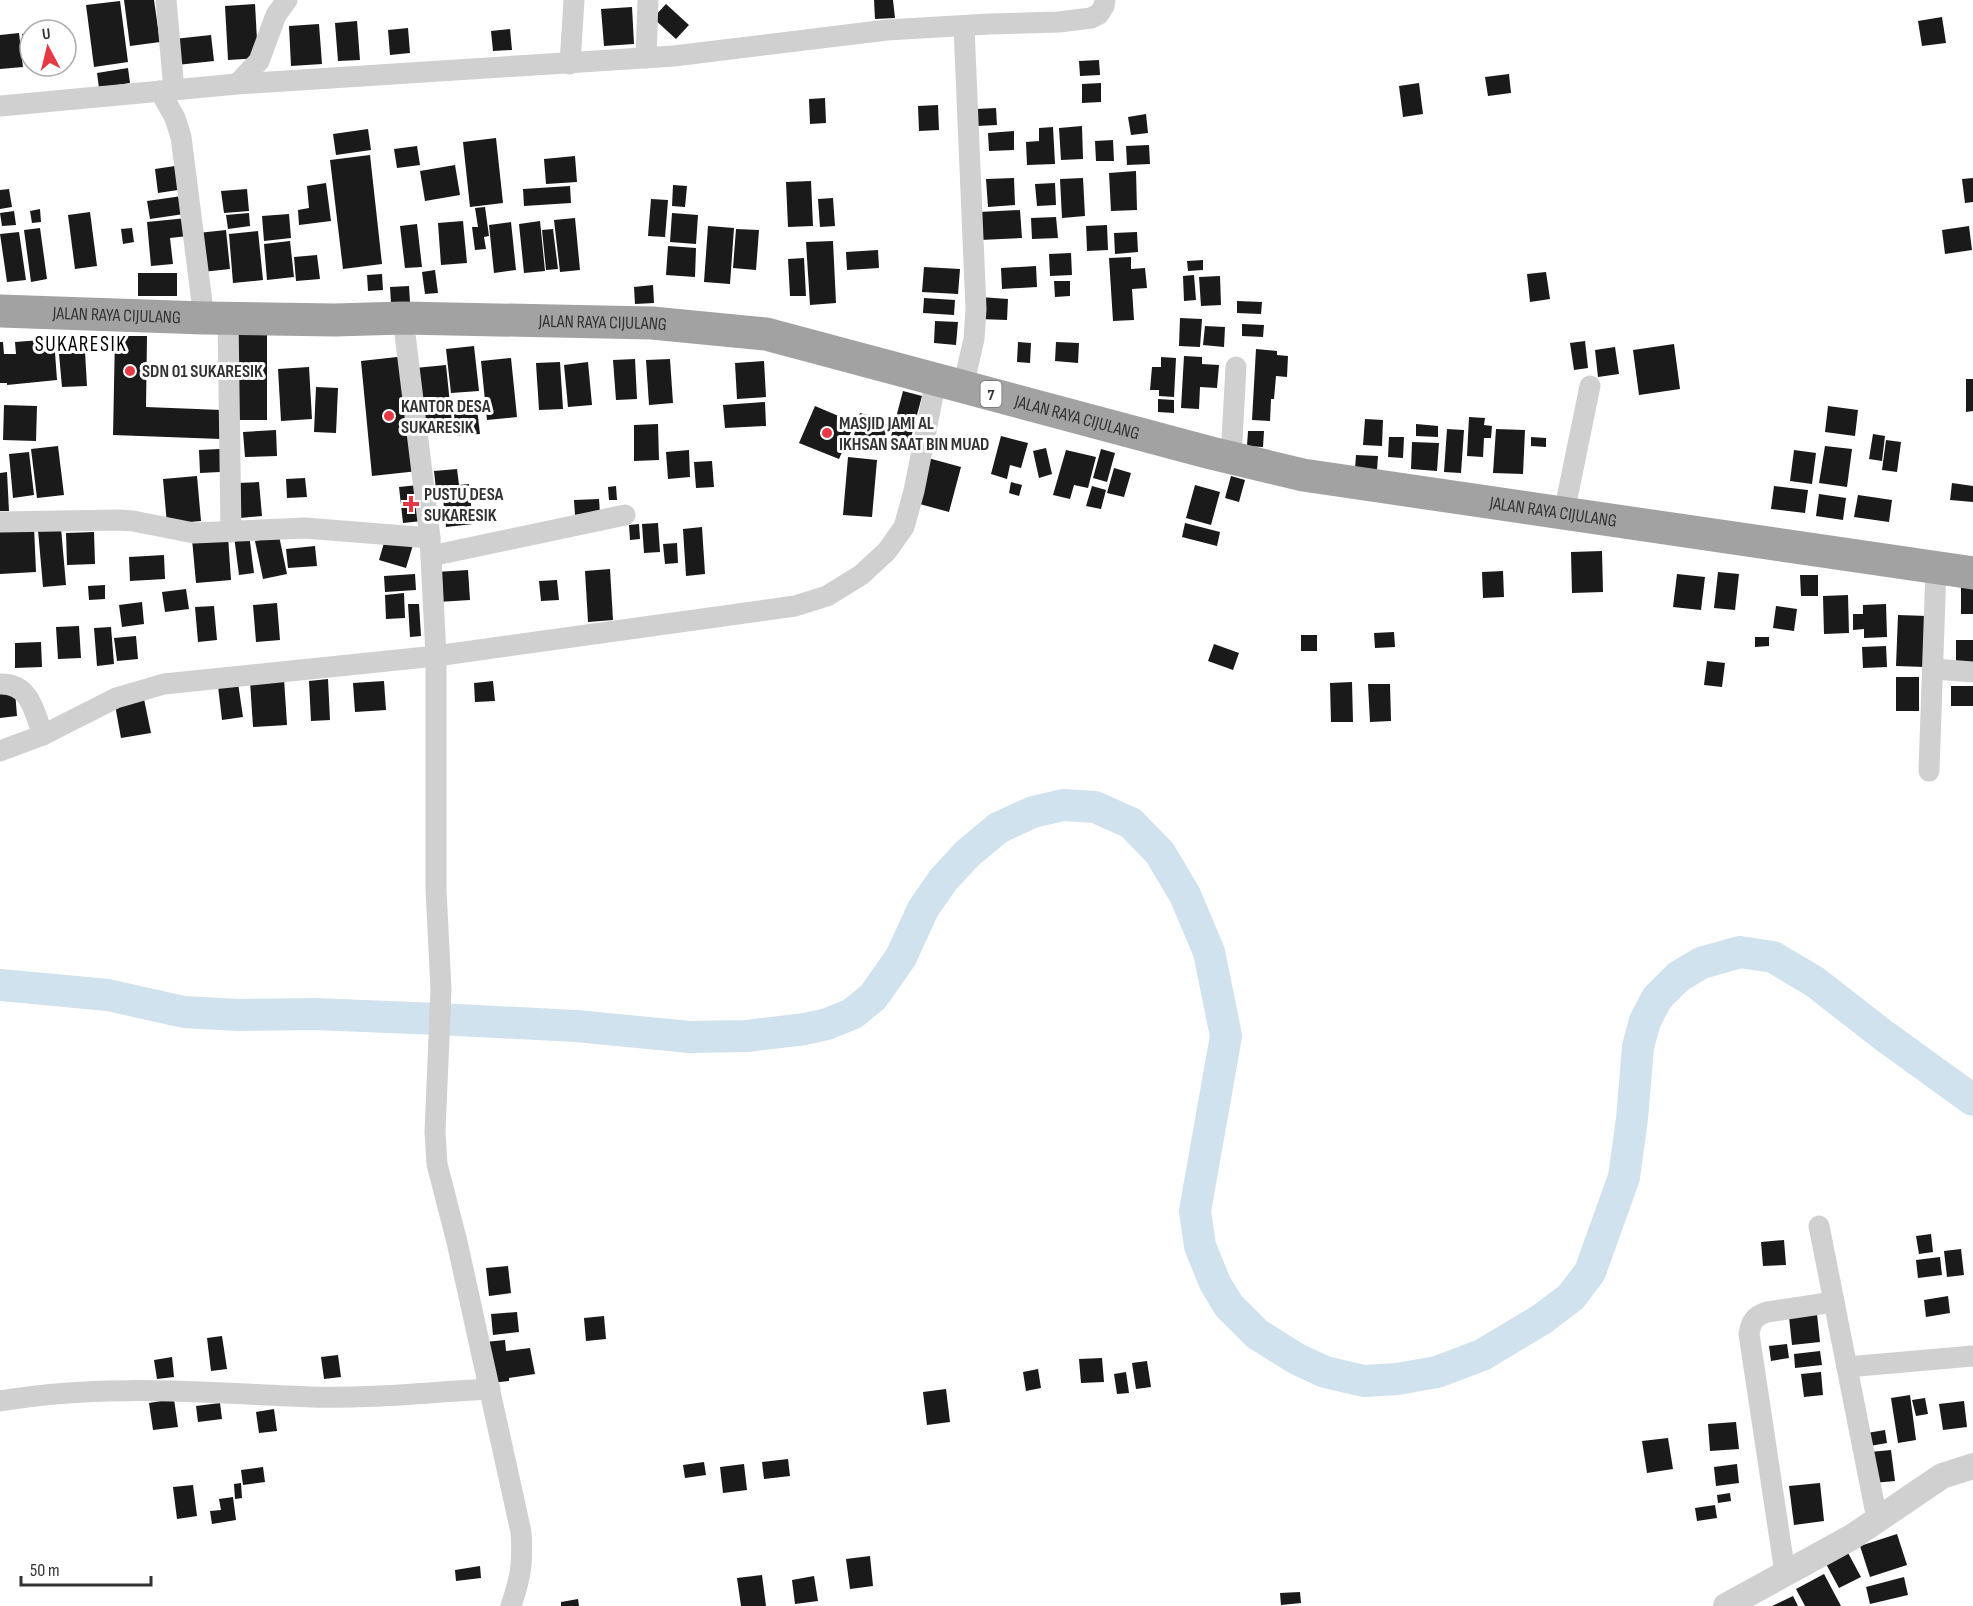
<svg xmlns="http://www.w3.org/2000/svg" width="1973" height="1606" font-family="'Sofia Sans Condensed',sans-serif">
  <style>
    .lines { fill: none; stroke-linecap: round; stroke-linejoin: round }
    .river { stroke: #cfe2ee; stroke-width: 32 }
    .building { fill: #1a1a1a }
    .minor { stroke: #d0d0d0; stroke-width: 21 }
    .tertiary { stroke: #d0d0d0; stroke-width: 26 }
    .trunk { stroke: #a2a2a2; stroke-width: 33 }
    .poi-dot { fill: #e63946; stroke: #fff; stroke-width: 2 }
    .labels { text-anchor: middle; stroke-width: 6; stroke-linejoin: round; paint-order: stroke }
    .shield { fill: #fff; stroke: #707070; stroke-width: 1.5 }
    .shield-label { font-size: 16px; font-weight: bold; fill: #333 }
    .street-label { font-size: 18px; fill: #333; stroke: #fff }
    .poi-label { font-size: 18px; font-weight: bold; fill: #333; stroke: #fff; text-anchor: start }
    .quarter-label { font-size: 21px; letter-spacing: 1.5px; fill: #000; stroke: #fff }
  </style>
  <rect width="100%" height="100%" fill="#fff"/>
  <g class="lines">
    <polyline class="river" points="0,985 108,995 184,1012 238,1015 315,1014 438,1019 576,1026 690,1037 747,1036 805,1029 827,1024 852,1014 873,997 901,957 923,909 943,880 967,854 998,828 1033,812 1063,805 1095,807 1131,823 1160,853 1185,895 1209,952 1226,1036 1195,1211 1200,1246 1215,1283 1229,1306 1257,1334 1297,1359 1325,1372 1364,1381 1397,1379 1437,1372 1482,1355 1542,1319 1571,1297 1590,1272 1624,1177 1632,1119 1638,1047 1645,1021 1657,998 1678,977 1701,963 1740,952 1773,957 1815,982 1883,1035 1973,1100"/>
  </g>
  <g class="building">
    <polygon points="124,0 154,0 160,42 130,46"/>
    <polygon points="874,0 893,0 895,18 875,19"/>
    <polygon points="120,1 128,62 94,67 86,5"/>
    <polygon points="255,4 258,58 228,60 225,6"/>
    <polygon points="666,4 689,25 676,39 653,18"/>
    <polygon points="632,7 634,44 604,46 601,9"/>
    <polygon points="1942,17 1946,43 1922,46 1918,21"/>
    <polygon points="357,21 360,60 338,61 335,23"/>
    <polygon points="319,24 322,64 291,66 289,26"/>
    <polygon points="408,28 410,53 390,55 388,30"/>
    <polygon points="510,29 512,50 493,51 491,31"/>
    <polygon points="30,32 30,61 27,61 22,34"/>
    <polygon points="19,33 23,67 0,69 0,35"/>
    <polygon points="211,35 214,61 177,65 174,39"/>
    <polygon points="1099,60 1100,75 1080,76 1079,61"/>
    <polygon points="128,68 130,83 99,88 97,73"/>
    <polygon points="1509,74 1511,93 1488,96 1485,77"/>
    <polygon points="1101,83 1101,102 1082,103 1082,84"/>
    <polygon points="1419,83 1423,114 1403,117 1399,86"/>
    <polygon points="825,98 826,123 810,124 809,99"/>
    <polygon points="938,105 939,130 919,131 918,106"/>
    <polygon points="996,108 997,125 977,126 976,109"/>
    <polygon points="1146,114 1148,133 1131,135 1128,117"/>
    <polygon points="1082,126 1083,159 1061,160 1059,128"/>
    <polygon points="1053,127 1055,164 1027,165 1026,142 1039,141 1039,128"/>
    <polygon points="368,129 371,150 336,155 333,134"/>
    <polygon points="1014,131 1014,150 989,151 988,133"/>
    <polygon points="496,138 503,203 470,207 463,142"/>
    <polygon points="1113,140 1114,161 1096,161 1095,141"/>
    <polygon points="1149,145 1150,164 1127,165 1126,146"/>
    <polygon points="417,146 420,165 397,168 394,149"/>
    <polygon points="370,155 382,264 343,269 330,160"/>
    <polygon points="575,156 577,182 546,184 544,159"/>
    <polygon points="455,165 460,195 425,201 420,171"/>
    <polygon points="175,166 178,190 158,193 155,169"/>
    <polygon points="1136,171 1137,210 1111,211 1109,173"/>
    <polygon points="1014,178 1015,205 988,207 986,179"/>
    <polygon points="1083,178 1085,216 1062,218 1060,179"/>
    <polygon points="1973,178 1973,202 1965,203 1962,179"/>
    <polygon points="811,181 813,226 788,227 786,182"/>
    <polygon points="326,183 331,221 299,225 298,210 309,208 307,186"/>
    <polygon points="1055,183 1056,205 1037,206 1035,184"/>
    <polygon points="673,185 687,186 685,207 672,206"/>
    <polygon points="570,186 571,203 524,206 523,189"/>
    <polygon points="9,189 12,207 0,209 0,190"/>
    <polygon points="247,189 249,211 224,213 221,191"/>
    <polygon points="182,196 184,214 150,219 147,201"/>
    <polygon points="833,198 835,226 820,227 818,199"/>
    <polygon points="651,199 668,200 665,237 648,236"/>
    <polygon points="485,207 489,236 484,237 486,249 475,250 472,227 478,227 475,208"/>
    <polygon points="40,209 41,222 32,223 30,211"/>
    <polygon points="1020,210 1022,238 980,240 979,212"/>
    <polygon points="14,211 16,225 2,226 0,213"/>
    <polygon points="90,212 97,266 75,269 68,215"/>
    <polygon points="249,213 250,226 228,229 226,215"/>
    <polygon points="672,213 698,215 696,244 670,242"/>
    <polygon points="289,214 291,238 264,241 262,216"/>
    <polygon points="1056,217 1058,238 1032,239 1031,218"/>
    <polygon points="187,218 188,236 170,238 173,264 151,266 147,222"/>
    <polygon points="575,218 580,270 560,272 554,220"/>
    <polygon points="463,221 467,263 441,265 438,223"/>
    <polygon points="540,221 545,271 524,273 519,224"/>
    <polygon points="511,222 516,270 494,273 489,225"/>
    <polygon points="417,224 422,267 405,268 400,226"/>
    <polygon points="1107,225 1108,250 1087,251 1086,226"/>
    <polygon points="708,226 734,228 730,284 704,282"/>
    <polygon points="1969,226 1972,250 1945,254 1942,230"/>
    <polygon points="40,228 47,279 31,282 24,230"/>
    <polygon points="132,228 134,242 123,244 121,229"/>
    <polygon points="553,229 558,269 546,270 542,230"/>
    <polygon points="736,229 759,230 756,270 733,268"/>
    <polygon points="226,230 230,269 202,272 198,233"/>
    <polygon points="258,231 263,280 233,283 229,234"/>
    <polygon points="19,232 26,280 7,282 0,234"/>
    <polygon points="1137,232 1138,252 1115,254 1114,233"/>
    <polygon points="290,241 294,277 267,280 264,244"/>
    <polygon points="833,241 836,303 810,305 806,242"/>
    <polygon points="668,246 696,248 695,277 666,275"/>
    <polygon points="878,250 879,268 847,270 846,252"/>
    <polygon points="1071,253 1072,275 1050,276 1049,254"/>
    <polygon points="317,255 320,279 296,281 294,257"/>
    <polygon points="1131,257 1131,269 1145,268 1147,288 1132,289 1134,320 1113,321 1109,258"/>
    <polygon points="804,258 806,296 790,296 788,259"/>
    <polygon points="1203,260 1203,270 1188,271 1187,261"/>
    <polygon points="1036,266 1037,287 1002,289 1001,268"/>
    <polygon points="924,267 960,269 958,294 922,292"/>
    <polygon points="435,270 438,293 425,294 422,272"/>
    <polygon points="1546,272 1550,299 1530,302 1527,274"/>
    <rect x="138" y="273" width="39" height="23"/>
    <polygon points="382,274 383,290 368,291 367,275"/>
    <polygon points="1194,275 1196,300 1184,301 1183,276"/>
    <polygon points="1220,276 1221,305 1201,306 1199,277"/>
    <polygon points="1054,281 1070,281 1070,296 1055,297"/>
    <polygon points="653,285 654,303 635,304 634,287"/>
    <polygon points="409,286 410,302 391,303 390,287"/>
    <polygon points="980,297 1008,299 1007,320 979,319"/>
    <polygon points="924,298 955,300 954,315 923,313"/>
    <polygon points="1237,301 1262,302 1261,314 1237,313"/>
    <polygon points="1180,318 1202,319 1200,347 1179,346"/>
    <polygon points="935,321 958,322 956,345 934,343"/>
    <polygon points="1242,324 1264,325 1263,337 1242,336"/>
    <polygon points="1205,326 1225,327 1224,347 1203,345"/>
    <polygon points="237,334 267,334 267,420 236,420"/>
    <polygon points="115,336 147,336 146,407 222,410 221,439 113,435"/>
    <polygon points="54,339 57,380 7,385 7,383 0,383 0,342 3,342 4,354 16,354 15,342"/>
    <polygon points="1585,341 1588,368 1574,370 1570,343"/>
    <polygon points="1018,342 1031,343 1030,363 1017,362"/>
    <polygon points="1056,342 1079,343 1078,363 1055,361"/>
    <polygon points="1674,344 1680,389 1639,395 1633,350"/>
    <polygon points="474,346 479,391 451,393 446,349"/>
    <polygon points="1615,347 1619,374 1598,377 1595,350"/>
    <polygon points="1256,349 1277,351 1277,355 1288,356 1287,377 1276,376 1274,399 1271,399 1270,421 1252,420"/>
    <polygon points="85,352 87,386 62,387 59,354"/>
    <polygon points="406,356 418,471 372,476 361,361"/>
    <polygon points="1184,356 1202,357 1202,364 1219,365 1217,388 1200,387 1199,409 1181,408"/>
    <polygon points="1161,357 1176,358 1174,397 1159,396 1159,390 1150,390 1152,367 1161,367"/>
    <polygon points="511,358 517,417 487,420 481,361"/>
    <polygon points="635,359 637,399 616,400 613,360"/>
    <polygon points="670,359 673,403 649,405 646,360"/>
    <polygon points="764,361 766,397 737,399 735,363"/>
    <polygon points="560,362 563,409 539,410 536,363"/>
    <polygon points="588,362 592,405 568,407 564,365"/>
    <polygon points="446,365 452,423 421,426 415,368"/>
    <polygon points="309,367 312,419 281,421 278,369"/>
    <polygon points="1966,379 1973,379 1973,411 1966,412"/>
    <polygon points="316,387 338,388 336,433 314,432"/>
    <polygon points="903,391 922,396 908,449 889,444"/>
    <polygon points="1158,399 1174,400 1174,413 1158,412"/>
    <polygon points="476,400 480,434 456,436 453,403"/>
    <polygon points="765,402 766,426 725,428 723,405"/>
    <polygon points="4,405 37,406 36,441 3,440"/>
    <polygon points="815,406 855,423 839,459 799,443"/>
    <polygon points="1828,406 1858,410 1855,436 1825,432"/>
    <polygon points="860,413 889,421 882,446 853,439"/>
    <polygon points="1469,417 1485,418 1484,425 1492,426 1491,438 1484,438 1483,457 1467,456"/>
    <polygon points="1365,419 1383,420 1382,446 1363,445"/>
    <polygon points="658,424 659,460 634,461 634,425"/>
    <polygon points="1416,424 1438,426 1438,437 1416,436"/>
    <polygon points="1447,429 1464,430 1461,473 1444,472"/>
    <polygon points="1496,429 1525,430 1523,474 1493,473"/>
    <polygon points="276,430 277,456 245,457 243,432"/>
    <polygon points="1248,431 1264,431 1263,447 1247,446"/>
    <polygon points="1873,434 1885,436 1882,461 1869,459"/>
    <polygon points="1001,436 1028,443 1021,468 1010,465 1007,479 991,474"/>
    <polygon points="1389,437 1404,437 1403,458 1388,457"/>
    <polygon points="1531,437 1546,438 1546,447 1531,446"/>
    <polygon points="1886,440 1901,442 1897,472 1882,470"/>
    <polygon points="1412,442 1439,443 1437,471 1411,469"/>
    <polygon points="58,446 64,495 37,498 31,449"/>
    <polygon points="1825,446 1852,449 1847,487 1819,483"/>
    <polygon points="1046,448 1052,474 1039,478 1033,451"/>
    <polygon points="220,449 220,472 200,473 199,450"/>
    <polygon points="1101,449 1115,453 1107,482 1093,478"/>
    <polygon points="689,450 690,477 668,479 666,452"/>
    <polygon points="1066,450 1096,457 1088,488 1074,485 1070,499 1053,495"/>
    <polygon points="1794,450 1816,453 1812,484 1790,481"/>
    <polygon points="29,452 34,495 13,498 9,454"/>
    <polygon points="1356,455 1378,456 1377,470 1355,469"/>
    <polygon points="848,457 877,460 872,517 843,515"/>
    <polygon points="928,458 961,467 949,512 916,503"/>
    <polygon points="712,461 714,487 696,488 694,462"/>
    <polygon points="1114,468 1131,473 1124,497 1107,493"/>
    <polygon points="457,469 459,485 469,484 473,524 446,527 443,498 437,499 434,471"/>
    <polygon points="7,472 9,511 0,511 0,473"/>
    <polygon points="197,476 201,521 167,524 163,479"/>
    <polygon points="1231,476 1245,480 1239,502 1225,498"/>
    <polygon points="305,478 307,497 287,498 286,479"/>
    <polygon points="259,482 262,516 240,518 238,483"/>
    <polygon points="1011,482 1022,485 1019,496 1009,493"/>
    <polygon points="1952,483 1973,486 1973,502 1950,500"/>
    <polygon points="418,485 422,521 403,523 399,487"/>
    <polygon points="1195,485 1220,492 1211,525 1186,518"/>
    <polygon points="616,486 617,500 609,500 608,487"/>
    <polygon points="1092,486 1106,490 1101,509 1086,506"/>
    <polygon points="1774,486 1808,490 1805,513 1771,509"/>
    <polygon points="1819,494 1846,498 1843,520 1816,516"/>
    <polygon points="1858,495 1892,500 1889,522 1854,517"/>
    <polygon points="599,499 600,513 575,515 574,500"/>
    <polygon points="658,523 660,552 644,553 642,524"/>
    <polygon points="1185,523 1220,532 1217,546 1182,537"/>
    <polygon points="639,524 640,539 630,540 629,525"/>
    <polygon points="34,527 36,572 0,574 0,529"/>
    <polygon points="702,527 705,574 686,576 683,529"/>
    <polygon points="61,528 66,585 43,587 38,530"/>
    <polygon points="94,532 95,564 67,565 66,533"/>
    <polygon points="249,534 254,573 239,575 234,536"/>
    <polygon points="228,536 231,580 196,583 192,539"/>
    <polygon points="279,536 287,574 263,579 255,541"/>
    <polygon points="386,536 413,545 406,568 379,560"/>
    <polygon points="677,543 678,563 665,564 663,544"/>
    <polygon points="315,546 317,566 288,568 286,549"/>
    <polygon points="1602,551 1603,592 1572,593 1571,552"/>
    <polygon points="164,555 165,579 130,581 129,557"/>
    <polygon points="610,569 613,620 588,622 585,571"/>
    <polygon points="468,570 470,600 438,602 436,572"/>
    <polygon points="1503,571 1504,597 1483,598 1482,572"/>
    <polygon points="1718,572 1739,574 1735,610 1714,608"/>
    <polygon points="415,574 416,590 385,592 384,576"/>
    <polygon points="1677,574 1705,577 1701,610 1673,607"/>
    <polygon points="1800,575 1818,575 1818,596 1801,596"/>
    <polygon points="557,580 559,600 541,601 539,581"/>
    <polygon points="105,585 105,599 89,600 88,586"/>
    <rect x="1961" y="586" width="12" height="28"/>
    <polygon points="186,589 189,609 165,612 162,592"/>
    <polygon points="404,593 405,618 386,619 385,595"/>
    <polygon points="1848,595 1849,633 1824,634 1823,596"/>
    <polygon points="142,602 144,624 122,627 119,605"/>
    <polygon points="277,603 280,640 256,642 253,605"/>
    <polygon points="408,604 419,604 421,636 410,637"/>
    <polygon points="1886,604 1887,637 1864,638 1864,629 1853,630 1853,614 1863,614 1863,605"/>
    <polygon points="214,606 217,640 198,642 195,607"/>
    <polygon points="1776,606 1797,609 1794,631 1773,628"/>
    <polygon points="1898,615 1927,616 1925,667 1896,666"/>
    <polygon points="79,626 81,658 58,659 56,627"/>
    <polygon points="111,627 114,664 97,666 94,628"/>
    <polygon points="1394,632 1395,647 1375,648 1374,633"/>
    <rect x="1301" y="635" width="16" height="16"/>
    <polygon points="136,636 138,659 117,661 114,638"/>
    <polygon points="1755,637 1769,637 1769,646 1755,647"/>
    <polygon points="1956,640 1973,640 1973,664 1956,665"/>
    <polygon points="41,642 42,667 15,668 15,643"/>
    <polygon points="1214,644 1239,653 1233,670 1208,661"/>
    <polygon points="1886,646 1887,667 1863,668 1862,647"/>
    <polygon points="1707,661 1725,663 1722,687 1704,685"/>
    <rect x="1896" y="677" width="23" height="34"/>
    <polygon points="284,678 287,725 253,727 250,681"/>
    <polygon points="328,679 330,720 311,721 309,681"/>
    <polygon points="384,681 386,710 355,712 353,683"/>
    <polygon points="493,681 495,701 475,702 474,683"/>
    <polygon points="1352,682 1353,722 1331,722 1330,683"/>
    <polygon points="238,683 243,717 222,720 218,686"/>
    <polygon points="1368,684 1390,684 1391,721 1370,722"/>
    <rect x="1951" y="686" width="22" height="20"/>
    <polygon points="15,691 17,716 0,718 0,692"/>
    <polygon points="144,699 151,733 121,738 115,705"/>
    <polygon points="1931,1234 1933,1252 1919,1254 1916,1236"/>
    <polygon points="1784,1240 1786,1265 1763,1266 1761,1242"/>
    <polygon points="1961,1249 1964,1275 1947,1277 1944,1251"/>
    <polygon points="1940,1257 1942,1275 1918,1278 1916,1260"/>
    <polygon points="508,1266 511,1293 489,1296 486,1268"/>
    <polygon points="1948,1296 1950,1313 1926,1317 1924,1300"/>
    <polygon points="517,1312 519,1332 493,1335 491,1314"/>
    <polygon points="1817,1314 1820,1342 1792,1345 1789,1317"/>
    <polygon points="604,1316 606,1339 586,1341 584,1318"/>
    <polygon points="222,1336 227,1369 211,1371 207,1338"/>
    <polygon points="505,1340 506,1351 530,1348 535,1374 509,1378 509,1381 490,1383 485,1342"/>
    <polygon points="1787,1344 1789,1358 1771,1361 1769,1346"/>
    <polygon points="1820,1351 1822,1365 1795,1368 1794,1354"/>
    <polygon points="338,1355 341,1377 324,1379 321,1357"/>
    <polygon points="172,1357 174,1377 157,1379 154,1360"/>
    <polygon points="1102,1358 1104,1382 1081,1383 1079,1359"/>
    <polygon points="1147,1361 1151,1387 1136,1389 1132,1363"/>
    <polygon points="1038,1369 1041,1388 1026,1391 1023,1372"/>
    <polygon points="1126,1372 1129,1393 1117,1394 1114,1374"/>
    <polygon points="1821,1372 1823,1395 1804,1397 1801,1374"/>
    <polygon points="946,1389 950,1422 927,1425 923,1392"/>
    <polygon points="1910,1395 1916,1440 1898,1443 1891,1398"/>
    <polygon points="1925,1398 1928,1414 1916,1416 1912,1400"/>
    <polygon points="174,1399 178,1427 153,1430 149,1403"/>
    <polygon points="1964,1401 1967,1427 1943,1430 1939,1404"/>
    <polygon points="220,1403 222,1419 198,1422 196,1406"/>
    <polygon points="274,1409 277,1431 259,1433 256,1412"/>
    <polygon points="1736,1422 1739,1449 1710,1451 1708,1424"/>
    <polygon points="1885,1430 1887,1443 1864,1447 1861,1434"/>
    <polygon points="1668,1438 1673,1469 1647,1473 1642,1441"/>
    <polygon points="1891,1450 1895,1481 1873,1483 1870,1452"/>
    <polygon points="788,1459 790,1476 764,1479 762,1462"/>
    <polygon points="704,1462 706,1475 685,1478 683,1465"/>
    <polygon points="744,1464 747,1490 723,1493 720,1467"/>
    <polygon points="1737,1464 1739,1483 1716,1486 1714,1467"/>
    <polygon points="263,1467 265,1482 243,1485 241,1470"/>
    <polygon points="241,1483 242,1498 235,1499 234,1484"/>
    <polygon points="1820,1483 1824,1521 1794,1525 1789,1486"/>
    <polygon points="193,1485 197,1516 177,1519 173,1487"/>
    <polygon points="1730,1493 1731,1501 1718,1503 1717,1495"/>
    <polygon points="233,1497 236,1520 212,1524 210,1511 221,1510 219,1499"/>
    <polygon points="1715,1505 1717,1518 1697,1521 1695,1508"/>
    <polygon points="1897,1534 1907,1565 1870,1577 1860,1546"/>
    <polygon points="1847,1551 1861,1577 1839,1588 1825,1562"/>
    <polygon points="870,1556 873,1586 850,1589 846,1559"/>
    <polygon points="480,1566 481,1578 456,1581 455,1570"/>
    <polygon points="1824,1574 1841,1606 1805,1606 1796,1589"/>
    <polygon points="762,1575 766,1606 741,1606 737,1578"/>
    <polygon points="814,1576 818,1601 795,1604 792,1580"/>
    <polygon points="1904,1577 1908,1595 1870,1604 1866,1587"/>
    <polygon points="1300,1592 1301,1603 1281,1605 1280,1593"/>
    <polygon points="1793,1596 1798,1606 1772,1606"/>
    <polygon points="578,1599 579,1606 561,1606 561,1602"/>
  </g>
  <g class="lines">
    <g class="minor">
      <polyline points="166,0 174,90"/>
      <polyline points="646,58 648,0"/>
      <polyline points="570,64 574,0"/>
      <polyline points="237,84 259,61 276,15 287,0"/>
      <polyline points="160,91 175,118 181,137 204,318"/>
      <polyline points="0,106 237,84 674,56 887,30 989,24 1059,22 1091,18 1099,14 1104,6 1105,0"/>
      <polyline points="228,318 231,532"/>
      <polyline points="963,387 974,339 976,309 964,27"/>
      <polyline points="1231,458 1236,367"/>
      <polyline points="1564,513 1590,386"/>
      <polyline points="0,522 118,520 133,521 194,533 305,528 430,538"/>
      <polyline points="431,556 625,515"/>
      <polyline points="1934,669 1973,672"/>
      <path d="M0,684C30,683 34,711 43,735"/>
      <polyline points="0,751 43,735 116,698 164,684 436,656 430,538 403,318"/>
      <polyline points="1929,771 1936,568"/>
      <polyline points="1819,1226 1877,1519"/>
      <polyline points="1847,1367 1973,1356"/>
      <path d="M0,1401C102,1383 208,1393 311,1397C370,1399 431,1392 490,1389"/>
      <path d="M1785,1573L1749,1334C1751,1321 1755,1316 1767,1312L1834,1302"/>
      <path d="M511,1606C521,1576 523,1563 521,1532L457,1242L437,1164L435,1132L441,990L436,889V656L795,606L827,596L861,575L887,551L904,527L914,491L936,380"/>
    </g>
    <polyline class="tertiary" points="1726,1606 1852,1537 1942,1476 1973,1466"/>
    <path class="trunk" id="s1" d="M0,311L204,318L335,320L403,318L652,323L766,334L1211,453L1303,475L1973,573"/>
  </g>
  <g class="poi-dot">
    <circle cx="130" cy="371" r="6"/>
    <circle cx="389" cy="416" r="6"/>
    <circle cx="827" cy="433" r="6"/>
    <path d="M408 495h6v6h6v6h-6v6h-6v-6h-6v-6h6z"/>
  </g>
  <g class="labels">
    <rect class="shield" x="980.5" y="381" width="21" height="26" rx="4.5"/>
    <g class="shield-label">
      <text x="991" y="400">7</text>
    </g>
    <g class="street-label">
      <text dy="6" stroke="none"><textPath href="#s1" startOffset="117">JALAN RAYA CIJULANG</textPath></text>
      <text dy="6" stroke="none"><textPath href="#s1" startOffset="603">JALAN RAYA CIJULANG</textPath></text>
      <text dy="6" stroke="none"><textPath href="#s1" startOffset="1089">JALAN RAYA CIJULANG</textPath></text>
      <text dy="6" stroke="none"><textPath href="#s1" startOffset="1575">JALAN RAYA CIJULANG</textPath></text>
    </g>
    <g class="poi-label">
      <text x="142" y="377">SDN 01 SUKARESIK</text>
      <text x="401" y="412">KANTOR DESA<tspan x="401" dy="21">SUKARESIK</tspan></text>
      <text x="839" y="429">MASJID JAMI AL<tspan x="839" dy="21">IKHSAN SAAT BIN MUAD</tspan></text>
      <text x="424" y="500">PUSTU DESA<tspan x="424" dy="21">SUKARESIK</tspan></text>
    </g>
    <g class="quarter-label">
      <text x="81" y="351">SUKARESIK</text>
    </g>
  </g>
  <g transform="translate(48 48) rotate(353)"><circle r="28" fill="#ffffff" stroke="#adadad" stroke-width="1.5"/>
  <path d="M0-4.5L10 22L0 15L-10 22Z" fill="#e63946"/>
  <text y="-9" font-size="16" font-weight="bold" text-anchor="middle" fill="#333333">U</text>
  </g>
  <path d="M21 1576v9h130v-9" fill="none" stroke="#333333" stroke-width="3"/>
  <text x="30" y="1576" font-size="18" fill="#333333" stroke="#ffffff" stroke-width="4.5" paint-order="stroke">50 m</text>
</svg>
